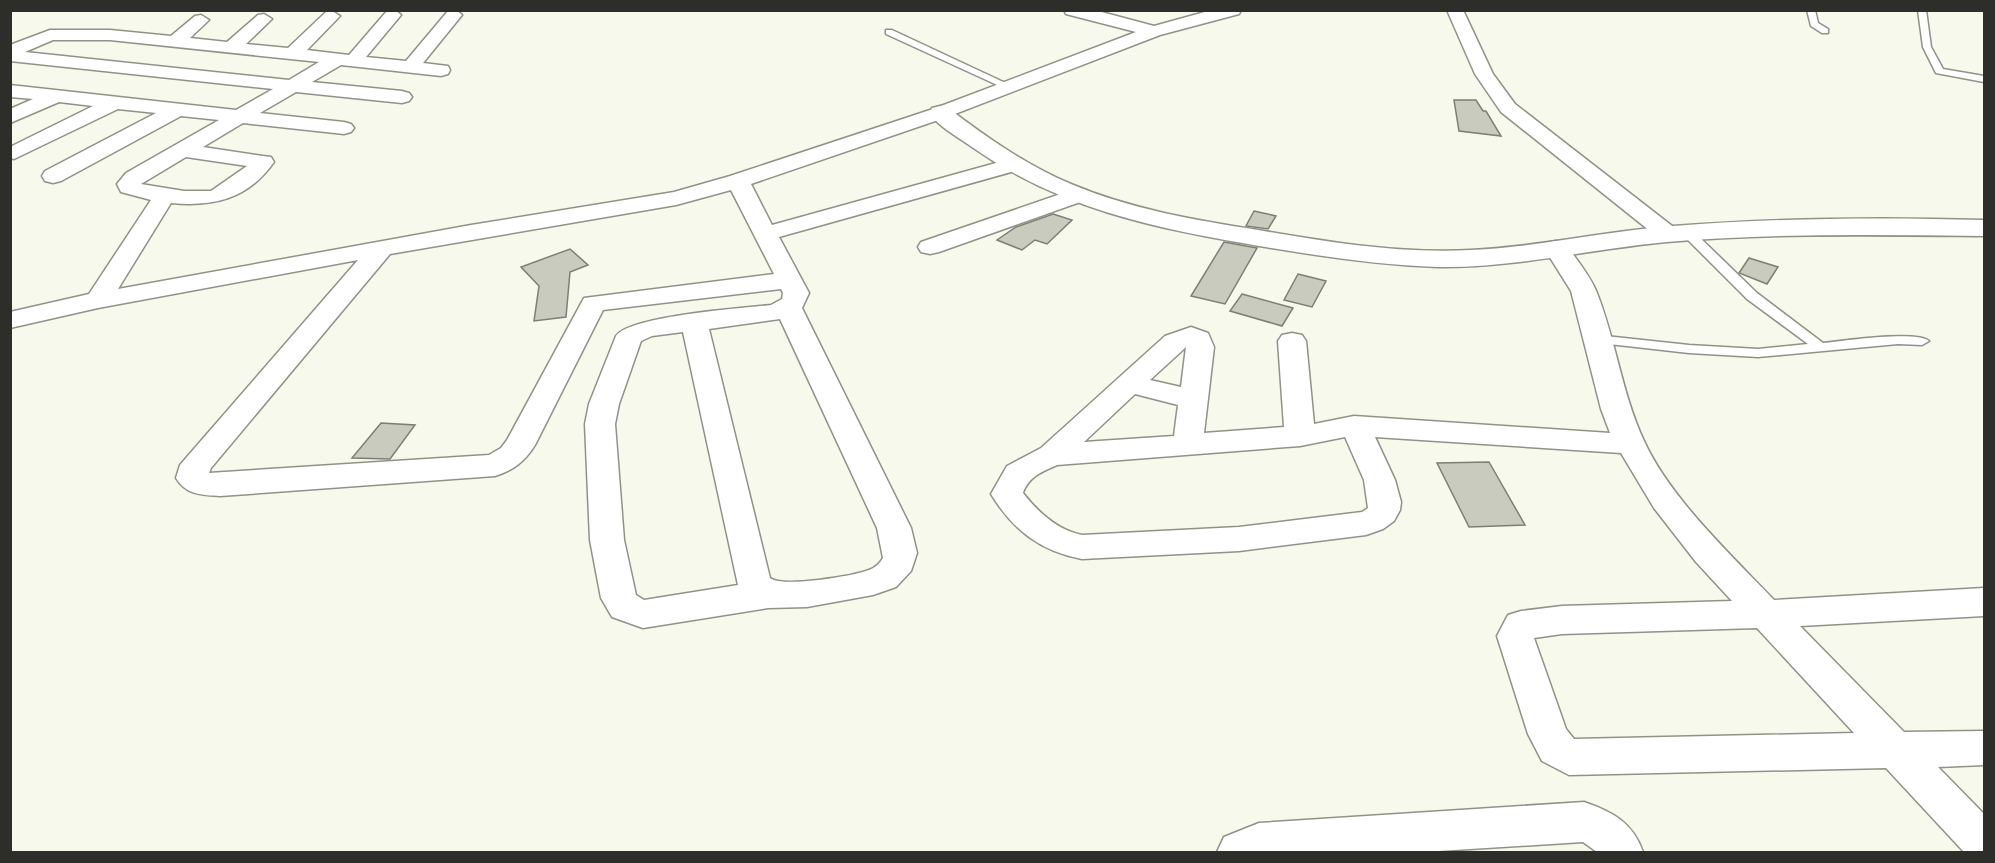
<svg xmlns="http://www.w3.org/2000/svg" width="1995" height="863" font-family="'Titillium Web',sans-serif">
  <style>
    .building { fill: #c9cbbf; stroke: #7d7f74; stroke-width: 1.5 }
    .lines { fill: none; stroke-linecap: round; stroke-linejoin: round }
    .service-casing { stroke: #919287; stroke-width: 3 }
    .minor-casing { stroke: #919287; stroke-width: 3 }
    .tertiary-casing { stroke: #919287; stroke-width: 3 }
    .service { fill: #fff; fill-rule: evenodd }
    .minor { fill: #fff; fill-rule: evenodd }
    .tertiary { fill: #fff; fill-rule: evenodd }
  </style>
  <rect width="100%" height="100%" fill="#f7f9ed"/>
  <g class="building">
    <polygon points="1454,100 1476,100 1483,111 1486,111 1501,136 1459,131"/>
    <polygon points="1254,211 1276,216 1268,229 1246,226"/>
    <polygon points="1053,214 1072,220 1047,244 1035,240 1022,250 997,240 1016,227"/>
    <polygon points="1224,242 1257,248 1225,304 1191,296"/>
    <polygon points="570,249 588,265 570,272 566,317 534,321 539,286 521,267"/>
    <polygon points="1749,258 1778,267 1767,284 1739,273"/>
    <polygon points="1298,274 1326,281 1312,307 1284,300"/>
    <polygon points="1242,294 1293,308 1282,326 1230,311"/>
    <polygon points="381,423 415,425 390,459 352,458"/>
    <polygon points="1489,462 1525,525 1469,527 1437,463"/>
  </g>
  <g class="lines">
    <defs>
      <g id="service">
        <polygon points="1807,10 1815,10 1818,23 1828,29 1828,33 1822,33 1811,26"/>
        <polygon points="1918,10 1926,10 1931,47 1943,69 1984,76 1984,82 1936,73 1923,47"/>
        <polygon points="886,30 892,30 1014,87 1006,89 886,34"/>
        <path d="M1688,229L1692,230L1757,293L1823,343C1842,341 1917,330 1929,341L1922,345L1898,344L1758,357L1689,353L1591,342L1589,339L1596,335L1689,345L1758,349L1808,344L1747,299L1684,236V230Z"/>
      </g>
      <g id="minor">
        <path d="M395,10L401,15L366,57L406,61L448,11L456,10L462,15L423,63L448,66L450,70L448,74L441,76L341,65L312,82L402,91L409,93L412,97L409,101L402,103L296,92L260,113L344,122L351,124L354,128L351,132L344,134L243,123L203,147L263,156L271,157L274,162C248,199 214,207 171,203L118,289L471,225L674,192L730,176L933,109L1136,32L1066,14L1064,10H1094L1154,26L1212,10H1241L1239,14L1160,35L947,117L751,184L772,225L1014,158L1022,159L1025,164L1022,169L779,237L809,293L802,308L911,528L917,553L911,571L896,587L873,595L807,607L768,608L643,628L612,617L601,598L590,540L585,424L589,404L616,336C629,316 742,308 771,305L782,299L783,293L781,289L603,310L535,445C525,461 514,470 495,476L220,496C202,495 186,495 176,478L180,465L358,260L98,308L10,328V312L89,294L151,200L121,192L117,184L126,173L219,120L181,116L61,181L53,183L45,181L42,176L45,171L156,113L118,109L14,159L10,158V147L93,106L59,102L10,123V109L33,99L10,97V85L236,110L273,89L10,61V45L50,30H110L171,36L195,16L201,15L209,20L190,38L227,42L258,15L264,14L272,19L246,44L288,48L326,12L332,11L340,16L307,50L349,55L387,11ZM53,40H110L319,62L289,80L25,52ZM186,157L247,166L211,191H184L141,184ZM731,190L774,274L584,298L507,440L501,448L489,455L209,473L211,468L390,254L676,205ZM780,319L877,528L883,558C880,563 875,568 869,570C853,576 783,588 770,578L709,329ZM683,332L738,585L644,600L636,595L624,540L615,424L619,404L641,341L652,336Z"/>
        <polygon points="1447,10 1463,10 1493,74 1515,104 1676,229 1680,234 1676,239 1668,241 1660,239 1501,112 1475,74"/>
        <polygon points="1078,188 1086,190 1089,195 1086,200 939,252 930,254 921,252 918,247 921,242"/>
        <path d="M1556,241L1565,243C1575,258 1590,275 1597,293C1616,341 1622,394 1644,441C1670,498 1731,555 1774,600L1984,588V616L1800,626L1904,732L1984,731V765L1938,767L1984,814V852H1964L1886,768L1569,775L1542,761L1528,734L1497,636L1508,615L1521,611L1562,606L1732,601L1696,562L1654,508L1621,453L1375,437L1395,480L1401,502L1400,510L1394,521L1383,529L1366,535L1239,551L1082,559C1040,551 1013,530 991,494L1007,466L1041,448L1165,336L1191,327L1208,333L1214,347L1204,433L1284,427L1278,341L1282,335L1292,333L1302,335L1306,341L1314,424L1354,416L1610,433L1601,409L1571,291L1544,248L1547,243ZM1186,347L1181,387L1150,380L1185,348ZM1135,394L1178,405L1174,436L1084,442ZM1345,437L1364,480L1368,508L1362,512L1239,527L1082,535C1057,530 1038,512 1023,493C1028,477 1043,471 1057,465L1300,446ZM1757,628L1854,733L1574,739L1566,729L1534,638L1562,634Z"/>
        <path d="M1584,802C1613,812 1633,823 1643,852H1597L1583,842L1422,852H1217L1224,837L1259,823Z"/>
      </g>
      <path id="tertiary" d="M940,106L948,108C986,137 1026,165 1071,184C1130,209 1195,220 1258,230C1328,242 1400,254 1471,250C1539,247 1605,231 1673,226C1777,218 1880,217 1984,220V236C1878,235 1773,233 1667,242C1590,249 1516,268 1438,267C1378,265 1318,256 1259,246C1154,228 1060,209 972,147C958,137 939,127 929,113L932,108Z"/>
    </defs>
    <use href="#service" class="service-casing"/>
    <use href="#minor" class="minor-casing"/>
    <use href="#tertiary" class="tertiary-casing"/>
    <use href="#service" class="service"/>
    <use href="#minor" class="minor"/>
    <use href="#tertiary" class="tertiary"/>
  </g>
  <rect width="1995" height="863" fill="none" stroke="#2d2e29" stroke-width="24"/>
</svg>
